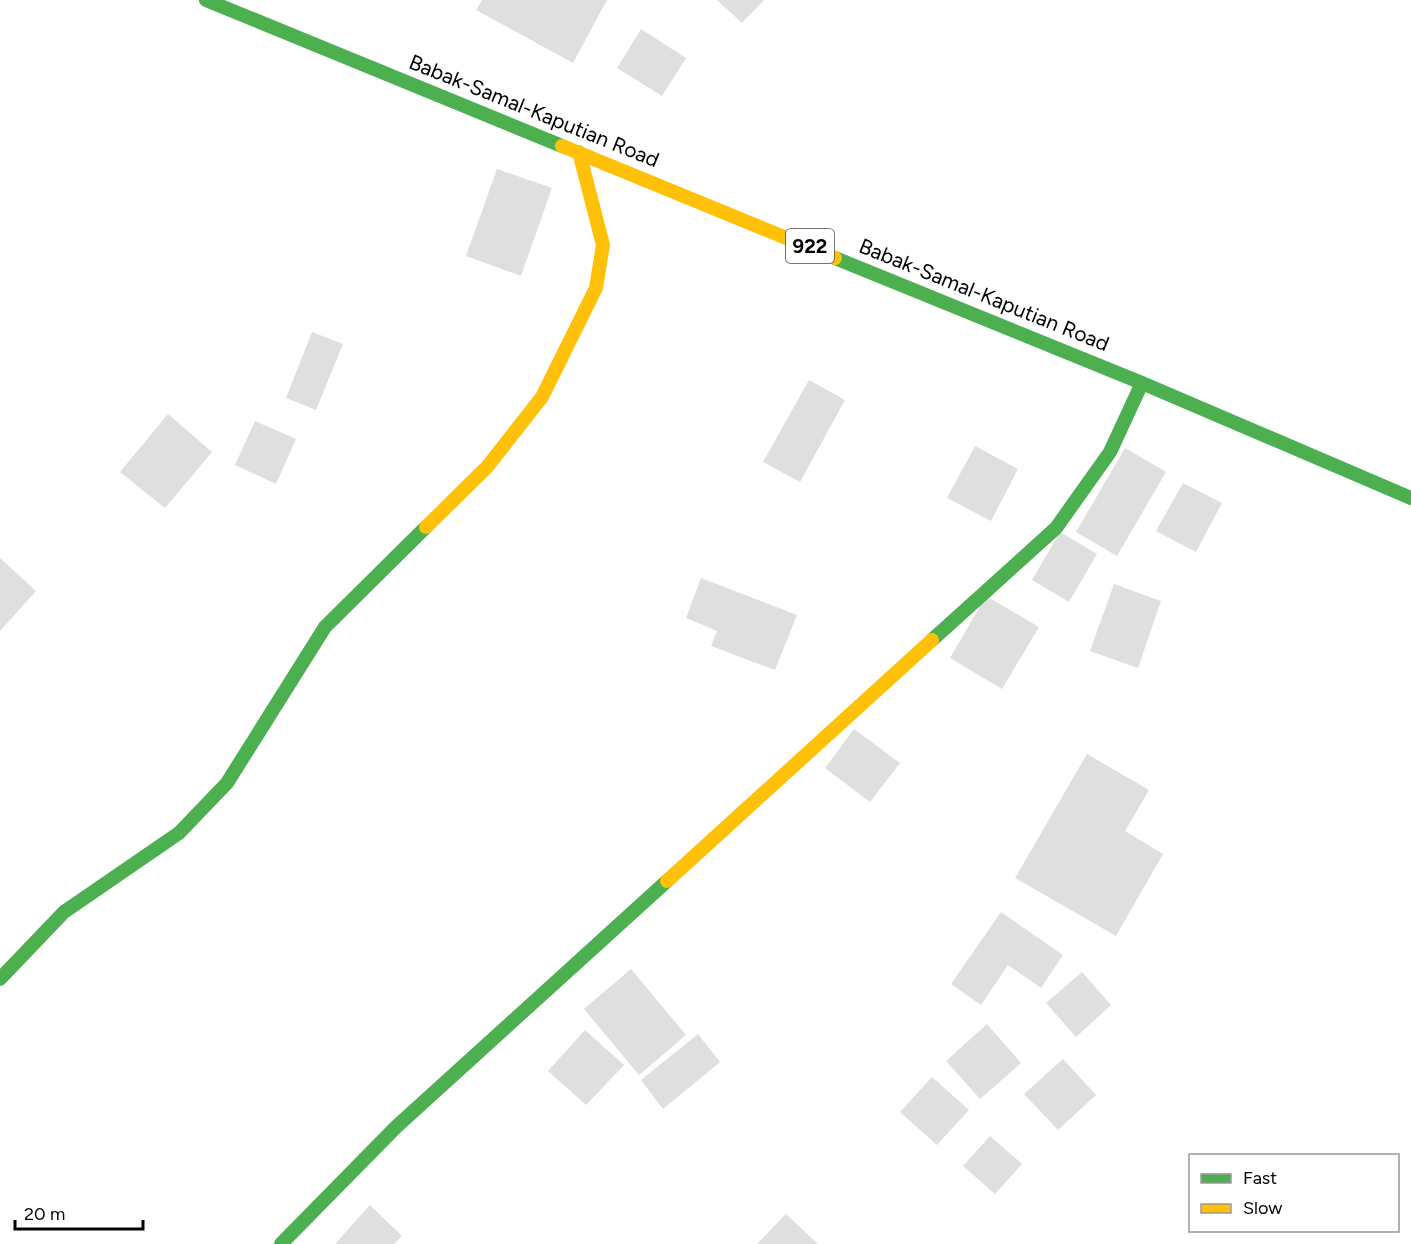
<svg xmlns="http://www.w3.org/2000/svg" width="1411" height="1244" font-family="Figtree,sans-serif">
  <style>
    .building { fill: #dfdfdf }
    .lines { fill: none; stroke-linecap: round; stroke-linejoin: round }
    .fast { stroke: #4caf50; stroke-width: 14 }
    .slow { stroke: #ffc107; stroke-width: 14 }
    .labels { text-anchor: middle; stroke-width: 4.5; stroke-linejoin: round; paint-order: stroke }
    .shield { fill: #fff; stroke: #4c4c4c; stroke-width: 1.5 }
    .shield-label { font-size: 20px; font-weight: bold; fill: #000 }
    .street-label { font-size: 21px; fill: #000; stroke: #fff }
  </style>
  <rect width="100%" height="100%" fill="#fff"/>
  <g class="building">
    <polygon points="482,0 607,0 573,63 476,10"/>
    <polygon points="717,0 764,0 742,23"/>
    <polygon points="641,29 686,58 662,96 617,68"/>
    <polygon points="497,169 552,188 521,276 466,256"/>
    <polygon points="312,332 343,344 316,410 286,398"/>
    <polygon points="809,380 845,400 800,482 763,462"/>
    <polygon points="168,414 212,452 165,508 120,472"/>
    <polygon points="255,421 296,439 276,484 235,465"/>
    <polygon points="975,446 1018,469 991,521 947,498"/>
    <polygon points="1125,448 1166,472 1117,556 1076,532"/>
    <polygon points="1183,483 1222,503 1196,552 1156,531"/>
    <polygon points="1060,532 1097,554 1069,602 1032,580"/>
    <polygon points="0,558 36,591 0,631"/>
    <polygon points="701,578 797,615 775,670 711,646 717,631 686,618"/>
    <polygon points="1114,584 1161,601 1138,668 1090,651"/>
    <polygon points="986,596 1039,627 1002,689 950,658"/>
    <polygon points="854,729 900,763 870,802 825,768"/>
    <polygon points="1087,754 1149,790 1125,831 1163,854 1116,936 1015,878"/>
    <polygon points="1001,912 1063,955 1041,988 1008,965 981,1005 951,984"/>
    <polygon points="631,969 686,1035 639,1075 584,1009"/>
    <polygon points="1082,972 1111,1005 1076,1037 1046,1003"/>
    <polygon points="987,1024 1021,1063 980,1099 946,1061"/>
    <polygon points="585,1030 624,1065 586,1105 548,1071"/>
    <polygon points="698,1034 720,1062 663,1109 641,1080"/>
    <polygon points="1063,1059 1096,1095 1058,1130 1024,1094"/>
    <polygon points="932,1077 969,1110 937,1145 900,1112"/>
    <polygon points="990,1136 1022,1164 995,1194 963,1166"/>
    <polygon points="370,1205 402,1236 394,1244 335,1244"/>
    <polygon points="786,1214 818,1244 757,1244"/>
  </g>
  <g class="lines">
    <g class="fast">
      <polyline points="206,0 562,146"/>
      <polyline points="835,258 1142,383 1411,498"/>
      <polyline points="932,640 1056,528 1110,452 1142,383"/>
      <polyline points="0,979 64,912 179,833 227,783 325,627 426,527"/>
      <polyline points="281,1244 396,1127 667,881"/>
    </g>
    <g class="slow">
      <polyline points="562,146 835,258"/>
      <polyline points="426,527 487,467 542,397 596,288 603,245 579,152"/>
      <polyline points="667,881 932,640"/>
    </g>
  </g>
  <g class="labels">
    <rect class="shield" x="786" y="229" width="48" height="34" rx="4.5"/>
    <g class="shield-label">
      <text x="810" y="253">922</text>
    </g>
    <g class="street-label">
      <text transform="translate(534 111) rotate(22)" y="7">Babak-Samal-Kaputian Road</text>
      <text transform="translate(984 295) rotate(22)" y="7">Babak-Samal-Kaputian Road</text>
    </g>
  </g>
  <rect x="1189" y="1154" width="210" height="78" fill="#ffffff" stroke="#999999" stroke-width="1.5"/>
  <rect x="1201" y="1174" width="30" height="9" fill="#4caf50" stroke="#999999" stroke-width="1.5"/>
  <text x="1243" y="1184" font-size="18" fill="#000000">Fast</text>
  <rect x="1201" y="1204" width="30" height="9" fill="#ffc107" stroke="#999999" stroke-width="1.5"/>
  <text x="1243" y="1214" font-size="18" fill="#000000">Slow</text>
  <path d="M15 1220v9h128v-9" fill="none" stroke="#000000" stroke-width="3"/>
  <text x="24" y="1220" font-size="18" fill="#000000" stroke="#ffffff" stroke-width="4.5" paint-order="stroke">20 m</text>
</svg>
